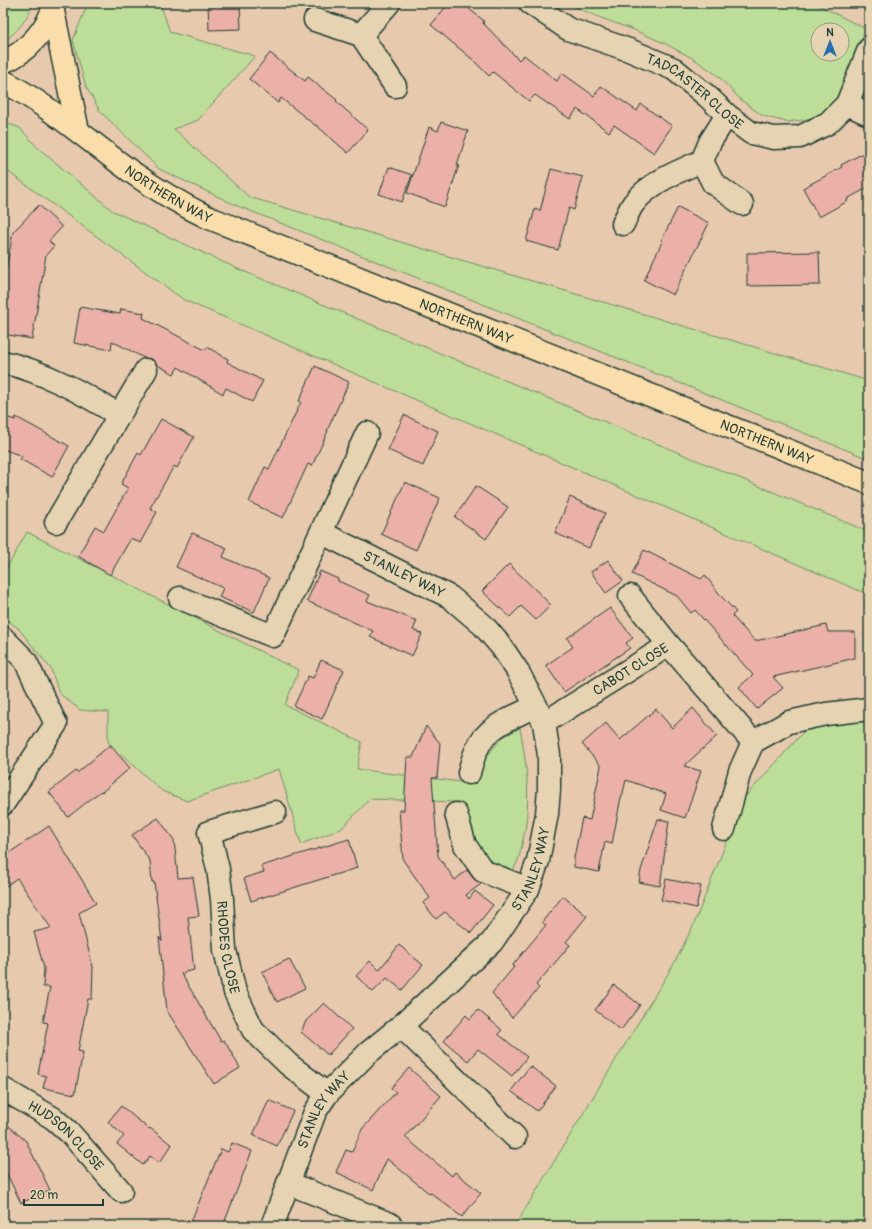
<svg xmlns="http://www.w3.org/2000/svg" width="872" height="1229" font-family="Pangolin,sans-serif">
  <style>
    .green { fill: #bdde98; stroke: #6e8e66; fill-rule: evenodd }
    .building { fill: #ebb1a8; stroke: #1f3d34 }
    .lines { fill: none; stroke-linecap: round; stroke-linejoin: round }
    .minor-casing { stroke: #1f3d34; stroke-width: 25 }
    .major-casing { stroke: #1f3d34; stroke-width: 25 }
    .minor { stroke: #e5d3b1; stroke-width: 22 }
    .major { stroke: #f9deab; stroke-width: 22 }
    .labels { text-anchor: middle; stroke-width: 4; stroke-linejoin: round; paint-order: stroke }
    .street-label { font-size: 14px; fill: #1f3d34; stroke: #e5d3b1 }
  </style>
  <rect width="100%" height="100%" fill="#e7c9ae"/>
  <filter id="ink" filterUnits="userSpaceOnUse"><feTurbulence type="fractalNoise" baseFrequency=".025" numOctaves="2"/><feDisplacementMap in="SourceGraphic" scale="8" xChannelSelector="R" yChannelSelector="G"/><feConvolveMatrix kernelMatrix="1 2 1 2 8 2 1 2 1" color-interpolation-filters="sRGB"/></filter>
  <g filter="url(#ink)">
    <g class="green">
      <path d="M3,3H34C27,18 18,33 3,41Z"/>
      <polygon points="88,3 160,3 170,32 255,56 198,120 174,129 249,197 869,381 869,459 238,206 159,169 100,111 86,87 73,40"/>
      <path d="M566,3H814L866,29L841,95L818,116L803,120L787,122L763,116L741,100L717,75L694,59L664,43L634,30L601,18ZM818,30H842V54H818Z"/>
      <polygon points="3,122 20,128 37,147 113,211 238,269 869,532 869,595 184,300 3,168"/>
      <path d="M27,532L281,662L299,670L285,705L362,742L357,769C396,775 436,778 475,784L483,762L501,738L520,728C527,767 532,805 522,844C520,854 518,863 512,872L483,858L466,822L458,802L370,799L341,829L301,844L279,769L187,801L162,791L108,742V712L80,710L59,693L51,669L18,628L3,617V575Z"/>
      <polygon points="869,721 869,1226 515,1226 675,962 694,924 744,798 808,727"/>
    </g>
    <g class="building">
      <polygon points="208,3 240,3 241,29 209,30"/>
      <polygon points="449,3 462,3 484,21 483,23 519,60 524,55 557,81 562,73 594,96 601,86 637,111 641,104 672,126 654,153 614,125 609,132 577,109 570,119 535,95 529,101 493,72 489,76 472,59 431,25"/>
      <polygon points="270,53 305,81 308,77 337,100 336,101 368,130 348,153 316,125 316,126 281,98 278,103 249,79"/>
      <polygon points="441,122 468,131 457,165 459,165 445,207 407,193 429,127 438,131"/>
      <polygon points="869,150 869,187 847,199 848,201 819,217 803,188 842,167 841,165"/>
      <polygon points="389,167 412,175 402,202 379,194"/>
      <polygon points="551,169 583,177 574,210 569,208 558,250 526,241 535,209 540,211"/>
      <polygon points="39,205 62,227 49,241 54,246 46,255 32,339 3,334 3,286 13,232"/>
      <polygon points="678,207 709,223 673,295 644,280 662,242 661,241"/>
      <polygon points="819,252 820,285 747,286 747,253"/>
      <polygon points="80,307 120,314 121,309 144,313 143,318 205,350 207,347 228,359 227,362 263,381 252,402 226,388 223,394 178,367 174,374 157,365 152,359 144,358 112,341 111,350 74,343"/>
      <polygon points="315,366 349,382 327,431 328,431 312,466 308,464 283,518 249,502 265,467 269,469 301,402 299,401"/>
      <polygon points="404,415 438,431 423,466 388,450"/>
      <polygon points="3,416 15,420 16,417 69,446 52,477 20,459 22,456 3,449"/>
      <polygon points="161,419 194,437 177,468 174,466 150,508 157,512 140,543 131,538 110,575 78,556 95,526 104,531 128,488 121,484 138,453 141,455"/>
      <polygon points="405,482 440,498 416,550 381,534"/>
      <polygon points="476,486 508,507 486,539 455,517"/>
      <polygon points="570,497 605,513 589,548 555,533"/>
      <polygon points="192,533 227,548 223,557 269,578 254,612 219,597 223,588 176,567"/>
      <polygon points="644,550 701,579 705,575 721,596 736,612 732,616 755,641 826,625 828,632 855,632 855,658 773,677 783,688 757,709 739,687 753,675 695,610 691,613 677,596 632,574"/>
      <polygon points="608,560 623,581 606,593 591,572"/>
      <polygon points="509,564 551,605 536,620 521,606 510,617 482,591"/>
      <polygon points="320,571 338,579 338,581 370,595 367,601 417,621 413,630 422,634 412,656 370,637 373,631 307,601"/>
      <polygon points="610,608 633,638 626,643 630,648 564,692 546,665 573,647 567,638"/>
      <polygon points="321,660 344,670 322,719 294,706 308,676 313,678"/>
      <polygon points="693,708 717,736 684,766 701,771 685,818 661,810 666,794 626,780 622,797 621,797 612,844 605,842 599,872 574,867 574,858 582,818 590,820 601,766 582,744 606,723 620,740 656,709 672,728"/>
      <polygon points="426,726 440,743 437,778 432,778 438,856 455,880 467,870 473,878 481,884 466,895 469,899 475,891 493,905 471,933 445,912 436,919 423,903 430,898 403,860 399,810 404,810 407,757 413,757"/>
      <polygon points="110,745 130,768 102,792 101,791 68,817 49,792 76,771 77,773"/>
      <polygon points="158,818 174,840 178,878 193,877 196,897 199,916 188,917 194,970 181,973 221,1041 224,1040 240,1068 214,1084 167,1011 159,937 162,941 154,882 152,882 150,861 132,835"/>
      <polygon points="658,819 669,821 660,886 639,882 641,870"/>
      <polygon points="49,826 96,903 79,913 93,967 92,999 88,999 78,1051 83,1052 75,1094 43,1088 46,1076 38,1074 48,1023 43,1022 50,987 43,987 44,968 34,932 51,928 17,878 3,888 3,857"/>
      <polygon points="349,839 357,868 251,901 244,878 264,872 261,866"/>
      <polygon points="666,879 701,886 696,908 661,900"/>
      <polygon points="563,896 587,916 566,942 570,945 536,985 539,988 512,1018 492,993 514,967 512,966 546,925 542,922"/>
      <polygon points="399,945 423,965 402,990 387,978 373,992 356,976 370,961 379,970"/>
      <polygon points="289,959 305,988 277,1002 262,972"/>
      <polygon points="614,985 640,1005 621,1030 595,1010"/>
      <polygon points="324,1003 352,1029 328,1055 301,1032 306,1021"/>
      <polygon points="478,1010 502,1030 498,1034 527,1057 512,1076 478,1049 468,1061 444,1041 466,1015 470,1019"/>
      <polygon points="530,1066 556,1086 537,1111 511,1091"/>
      <polygon points="409,1068 441,1096 405,1137 452,1176 455,1172 481,1193 462,1217 431,1193 430,1194 387,1159 373,1190 336,1172 346,1150 352,1152 362,1129 396,1092 391,1088"/>
      <polygon points="269,1100 293,1111 277,1146 253,1135"/>
      <polygon points="121,1106 149,1129 150,1128 172,1145 159,1163 150,1156 143,1165 117,1144 124,1136 108,1122"/>
      <polygon points="3,1121 26,1141 50,1190 21,1203 3,1166"/>
      <polygon points="232,1143 252,1151 223,1226 189,1226 221,1149 228,1152"/>
    </g>
    <g class="lines">
      <defs>
        <g id="minor">
          <path id="s1" d="M530,3L568,29L629,50L674,69L707,96L727,115L751,133L774,138L800,137L828,123L847,104L869,49"/>
          <polyline points="315,20 361,35 389,3"/>
          <polyline points="361,35 395,86"/>
          <polyline points="847,104 869,114"/>
          <polyline points="727,115 710,142 702,161 713,183 742,204"/>
          <path d="M623,224C626,218 629,210 633,204C650,182 677,172 702,161"/>
          <path d="M3,362C45,372 83,393 119,415"/>
          <polyline points="56,522 146,370"/>
          <polyline points="630,596 669,645"/>
          <polyline points="180,598 273,636 367,433"/>
          <polyline points="3,638 25,660 56,724 3,804"/>
          <path id="s2" d="M544,723L669,645L753,742"/>
          <path d="M469,773C471,765 473,757 477,749C486,726 516,716 536,706"/>
          <path id="s3" d="M275,812L209,832L218,869L222,899L225,950L235,992L253,1030L288,1064L327,1094"/>
          <polyline points="456,814 465,845 483,871 528,889"/>
          <polyline points="724,829 740,771 753,742 789,722 826,714 869,709"/>
          <polyline points="401,1026 515,1137"/>
          <path id="s4" d="M3,1089L53,1118L69,1132L121,1191"/>
          <polyline points="288,1183 390,1224"/>
          <path id="s5" d="M272,1226L315,1112L327,1094L368,1053L401,1026L492,942L528,889L538,861L547,814L549,789V755L544,723L536,706L517,670L501,646L483,625L450,597L322,533"/>
        </g>
        <g id="major">
          <polyline points="53,11 78,131"/>
          <path d="M3,62C25,54 50,27 54,4"/>
          <path id="s6" d="M3,81C50,106 90,142 133,173C157,190 181,204 207,217L869,483"/>
        </g>
      </defs>
      <use href="#minor" class="minor-casing"/>
      <use href="#major" class="major-casing"/>
      <use href="#minor" class="minor"/>
      <use href="#major" class="major"/>
    </g>
  </g>
  <g class="labels">
    <g class="street-label">
      <text dy="5" stroke="none"><textPath href="#s1" startOffset="189">TADCASTER CLOSE</textPath></text>
      <text dy="5" stroke="none"><textPath href="#s6" startOffset="201">NORTHERN WAY</textPath></text>
      <text dy="5" stroke="none"><textPath href="#s6" startOffset="525">NORTHERN WAY</textPath></text>
      <text dy="5" stroke="none"><textPath href="#s6" startOffset="849">NORTHERN WAY</textPath></text>
      <text transform="translate(404 574) rotate(26)" y="5">STANLEY WAY</text>
      <text dy="5" stroke="none"><textPath href="#s2" startOffset="102">CABOT CLOSE</textPath></text>
      <text dy="5" stroke="none"><textPath href="#s5" startOffset="452">STANLEY WAY</textPath></text>
      <text dy="5" stroke="none"><textPath href="#s3" startOffset="186">RHODES CLOSE</textPath></text>
      <text dy="5" stroke="none"><textPath href="#s5" startOffset="128">STANLEY WAY</textPath></text>
      <text dy="5" stroke="none"><textPath href="#s4" startOffset="79">HUDSON CLOSE</textPath></text>
    </g>
  </g>
  <rect width="872" height="1229" fill="none" stroke="#e5d3b1" stroke-width="16"/>
  <rect x="8" y="8" width="856" height="1213" fill="none" stroke="#1f3d34" stroke-width="1.5" filter="url(#ink)"/>
  <g transform="translate(830 42)"><circle r="19" fill="#e5d3b1" stroke="#96977f"/>
  <path d="M0-3L7 15L0 10L-7 15Z" fill="#1f6fb2"/>
  <text y="-6" font-size="11" font-weight="bold" text-anchor="middle" fill="#1f3d34">N</text>
  </g>
  <path d="M24 1199v6h79v-6" fill="none" stroke="#1f3d34" stroke-width="2"/>
  <text x="30" y="1199" font-size="12" fill="#1f3d34" stroke="#e5d3b1" stroke-width="3" paint-order="stroke">20 m</text>
</svg>
